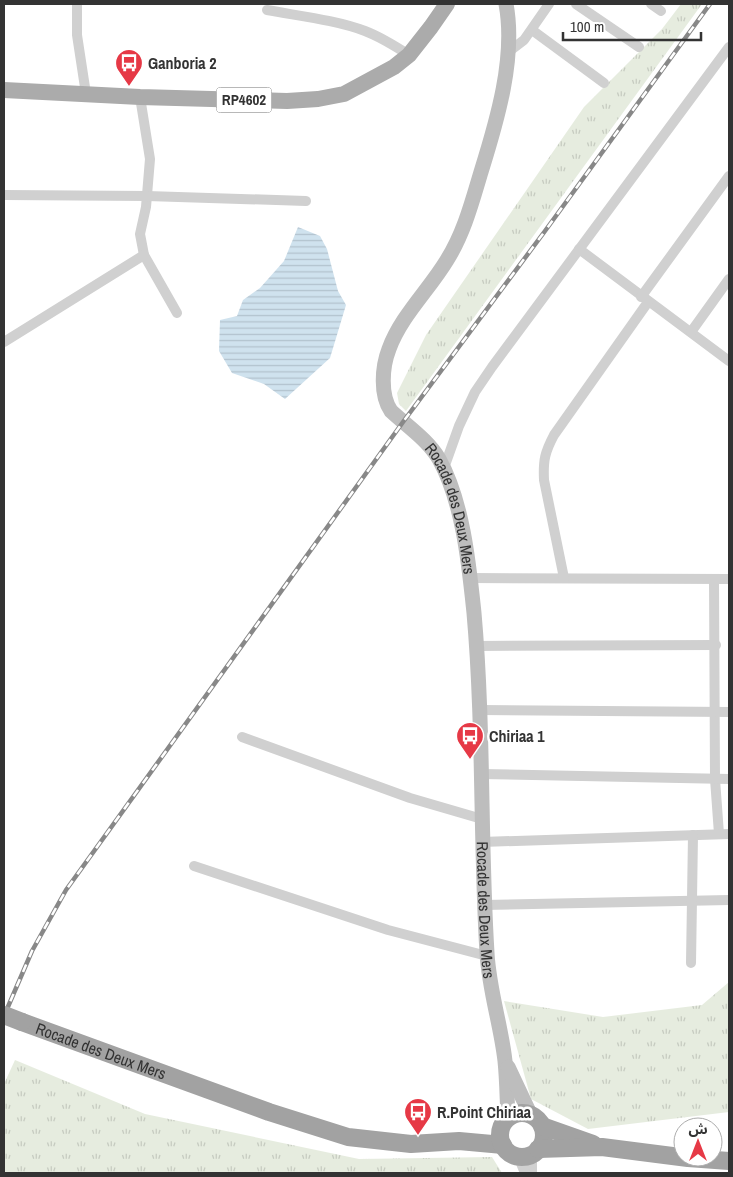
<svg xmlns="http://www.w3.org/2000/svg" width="733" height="1177" font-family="'Archivo Narrow','Noto Sans Arabic',sans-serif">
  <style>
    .grass { fill: url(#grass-tufts) }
    .water { fill: url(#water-rules) }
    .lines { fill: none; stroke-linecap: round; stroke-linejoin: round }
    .minor { stroke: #d0d0d0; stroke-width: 10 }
    .secondary { stroke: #bdbdbd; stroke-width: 15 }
    .primary { stroke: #ababab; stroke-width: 16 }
    .trunk { stroke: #a2a2a2; stroke-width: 18 }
    .rail-casing { stroke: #888; stroke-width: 4.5 }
    .rail { stroke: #fff; stroke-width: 2.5; stroke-dasharray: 8; stroke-linecap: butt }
    .trunk-bridge { stroke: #a2a2a2; stroke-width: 18 }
    .labels { text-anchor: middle; stroke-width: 5; stroke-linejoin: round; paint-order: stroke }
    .shield { fill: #fff; stroke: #707070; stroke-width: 1 }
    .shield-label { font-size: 15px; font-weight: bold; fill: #333 }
    .poi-label { font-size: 16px; font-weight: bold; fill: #333; stroke: #fff; text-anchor: start }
    .street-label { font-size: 16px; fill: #333; stroke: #fff }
  </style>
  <defs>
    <pattern id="grass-tufts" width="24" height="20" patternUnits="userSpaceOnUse" patternTransform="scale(1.25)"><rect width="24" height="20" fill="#e6ecdf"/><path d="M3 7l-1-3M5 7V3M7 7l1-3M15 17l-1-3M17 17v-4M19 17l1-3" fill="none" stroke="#c6cbc0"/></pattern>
    <pattern id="water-rules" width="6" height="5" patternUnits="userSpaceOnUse" patternTransform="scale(1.25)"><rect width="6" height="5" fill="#cfe2ee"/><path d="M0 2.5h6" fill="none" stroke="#b2c2cd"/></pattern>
  </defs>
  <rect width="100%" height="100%" fill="#fff"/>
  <g class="grass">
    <polygon points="681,4 702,4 406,411 399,404 397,393 426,335 584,107 662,29"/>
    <polygon points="729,982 729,1112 588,1129 531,1099 504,1001 603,1017 702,1005"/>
    <polygon points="15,1060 145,1114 359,1159 492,1157 502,1173 4,1173 4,1084"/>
  </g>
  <polygon class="water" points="298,227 320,236 327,249 338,291 346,305 330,358 285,399 264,384 232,373 219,351 220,320 237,316 243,300 260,288 284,261"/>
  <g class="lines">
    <g class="minor">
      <polyline points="77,4 77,35 86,94"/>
      <polyline points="576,4 639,47"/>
      <polyline points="651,4 661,11"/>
      <path d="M267,10C299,16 336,20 365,31C381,37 395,46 409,55"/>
      <polyline points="532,30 604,83"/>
      <polyline points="507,53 524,40 549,4"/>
      <polyline points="140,97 150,159 146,207 140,234 144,255 177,313"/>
      <polyline points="4,195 147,196 306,201"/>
      <polyline points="579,249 729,361"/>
      <polyline points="641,297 729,176"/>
      <polyline points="691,332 729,279"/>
      <polyline points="4,342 144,255"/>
      <polyline points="444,468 459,426 475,392 492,367 729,47"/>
      <polyline points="471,578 729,579"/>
      <path d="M564,578L544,480C543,460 545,452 554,435L648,302"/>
      <polyline points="714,580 715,779 719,834"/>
      <polyline points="477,646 716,645"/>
      <polyline points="480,710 729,712"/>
      <polyline points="242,737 410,798 482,819"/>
      <polyline points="482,774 729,779"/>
      <polyline points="482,842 729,834"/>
      <polyline points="194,866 388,930 487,956"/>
      <polyline points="484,905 729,900"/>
      <polyline points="691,963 693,835"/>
      <polyline points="532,1155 532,1173"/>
      <polyline points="518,1156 525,1173"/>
    </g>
    <g class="secondary">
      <path id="s1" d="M506,4C516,57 497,121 481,172C472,202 464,233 447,260C429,290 401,316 389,349C382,367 380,395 391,411C407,426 428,440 439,459C463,502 469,565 474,613C484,726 480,840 487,953C489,990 501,1025 505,1061C507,1080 507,1099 508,1118"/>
      <polyline points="508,1067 531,1116"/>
    </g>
    <polyline class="primary" points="4,90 140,97 287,101 318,99 344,94 394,67 409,55 431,27 447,4"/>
    <g class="trunk">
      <path id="s2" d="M22,1022L269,1112L348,1137L411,1144L459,1141L503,1145"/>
      <circle cx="522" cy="1135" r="22"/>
      <polyline points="542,1126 593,1144"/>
      <polyline points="538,1149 602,1147 688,1158 729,1161"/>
    </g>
    <defs>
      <polyline id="rail" points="4,1016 32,951 66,890 403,422 545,231 710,4"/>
    </defs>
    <use href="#rail" class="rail-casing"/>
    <use href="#rail" class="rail"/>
    <polyline class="trunk-bridge" points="4,1015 22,1022"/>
  </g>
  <defs>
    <symbol id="bus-pin" viewBox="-11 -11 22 30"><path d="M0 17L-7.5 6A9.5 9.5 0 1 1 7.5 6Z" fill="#e63946" stroke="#fff"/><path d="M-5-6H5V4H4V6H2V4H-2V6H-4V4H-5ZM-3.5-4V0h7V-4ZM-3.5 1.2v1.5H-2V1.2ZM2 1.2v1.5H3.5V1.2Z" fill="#fff"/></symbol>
  </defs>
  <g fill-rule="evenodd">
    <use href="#bus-pin" x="113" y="47" width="32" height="43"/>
    <use href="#bus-pin" x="454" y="720" width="32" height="43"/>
    <use href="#bus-pin" x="402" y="1096" width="32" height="43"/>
  </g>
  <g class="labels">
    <rect class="shield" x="216.5" y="87.5" width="55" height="25" rx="4"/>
    <g class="shield-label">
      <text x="244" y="105">RP4602</text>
    </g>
    <g class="poi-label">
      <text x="148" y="69">Ganboria 2</text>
      <text x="489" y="742">Chiriaa 1</text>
      <text x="437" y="1118">R.Point Chiriaa</text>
    </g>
    <g class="street-label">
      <text dy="6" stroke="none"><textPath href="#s1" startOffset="556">Rocade des Deux Mers</textPath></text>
      <text dy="6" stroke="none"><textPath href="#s1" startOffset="961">Rocade des Deux Mers</textPath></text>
      <text dy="6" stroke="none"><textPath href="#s2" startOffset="84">Rocade des Deux Mers</textPath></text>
    </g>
  </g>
  <rect width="733" height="1177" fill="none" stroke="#333333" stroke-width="10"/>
  <g transform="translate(698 1142)"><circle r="24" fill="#ffffff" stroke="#adadad"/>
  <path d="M0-4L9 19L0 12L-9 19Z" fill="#e63946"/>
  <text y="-8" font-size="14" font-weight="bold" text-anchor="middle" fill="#333333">ش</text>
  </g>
  <path d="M563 32v8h138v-8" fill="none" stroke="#333333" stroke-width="2.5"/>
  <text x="570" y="32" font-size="15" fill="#333333" stroke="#ffffff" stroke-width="4" paint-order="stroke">100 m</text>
</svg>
